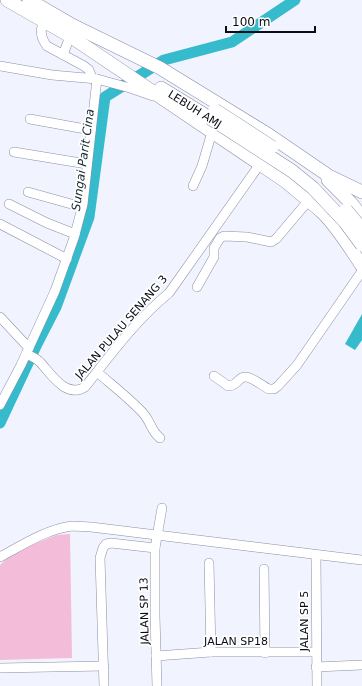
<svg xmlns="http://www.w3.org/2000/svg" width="362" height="686" font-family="'DejaVu Sans',sans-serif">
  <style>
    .green { fill: #f3bdd9 }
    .water { fill: #35bbcc }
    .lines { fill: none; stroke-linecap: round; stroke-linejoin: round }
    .river { stroke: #35bbcc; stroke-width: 11 }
    .minor-casing { stroke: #8a8ea6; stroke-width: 10 }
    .highway-casing { stroke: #8a8ea6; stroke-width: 14 }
    .minor { stroke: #fff; stroke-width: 9 }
    .highway { stroke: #fff; stroke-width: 13 }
    .highway-bridge-casing { stroke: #8a8ea6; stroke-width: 14; stroke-linecap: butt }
    .highway-bridge { stroke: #fff; stroke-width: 13 }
    .labels { text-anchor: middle; stroke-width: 3.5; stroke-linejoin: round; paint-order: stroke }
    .street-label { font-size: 11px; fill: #0a0c14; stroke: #fff }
    .water-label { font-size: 12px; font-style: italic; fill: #172d30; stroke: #fff }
  </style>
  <rect width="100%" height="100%" fill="#f1f4fe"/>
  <polygon class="green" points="70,534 72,658 0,660 0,565 15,551 57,535"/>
  <polygon class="water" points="362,314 362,340 355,350 345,344"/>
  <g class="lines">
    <polyline class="river" points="0,423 37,344 56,307 89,217 105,97 164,60 232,42 295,0"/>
    <defs>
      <g id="minor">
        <path d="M44,20C40,30 40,37 47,46L84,66L89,70L92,78"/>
        <polyline points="63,55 70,36"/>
        <polyline points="0,66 52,75 97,79 130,88 153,96"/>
        <polyline points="30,119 91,130"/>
        <polyline points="14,152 87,164"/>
        <polyline points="193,186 202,166 212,132"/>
        <polyline points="28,192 82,207"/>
        <polyline points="9,204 47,223 75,234"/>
        <polyline points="0,224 67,259"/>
        <polyline points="197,287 214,257 214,248 220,238 224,236 247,237 271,242 276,239 309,200"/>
        <polyline points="0,317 29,348"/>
        <path d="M26,354C31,356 36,358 40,362C51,374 66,399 85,387C111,354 136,320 169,293L260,164"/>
        <path d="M97,372C112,385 129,398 143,413C152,423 150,430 160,438"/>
        <path d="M214,376L228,386C238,386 238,377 245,377C253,377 262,386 269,389H274L278,386L297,365L362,271"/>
        <polyline points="0,405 21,365 55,291 74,238 83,204 97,79"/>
        <polyline points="316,555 317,686"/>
        <path d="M0,557C22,545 47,529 72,526C79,526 85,527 91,527L362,560"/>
        <polyline points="209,563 211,652"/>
        <polyline points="264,569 265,653"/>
        <polyline points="156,656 211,652 316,652"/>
        <polyline points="316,667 362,665"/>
        <polyline points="0,668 104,666"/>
        <polyline points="104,686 100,558 103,548 106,544 111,543 155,548"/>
        <polyline points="157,686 155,616 155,548 162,508"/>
      </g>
      <g id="highway">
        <polyline points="7,0 77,40"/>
        <polyline points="29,0 79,29"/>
        <polyline points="72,25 160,68 269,135 329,176 362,192"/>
        <path d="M70,36L285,181C298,192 311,202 323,213C338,228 350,248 362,266"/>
        <polyline points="161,88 210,118"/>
        <polyline points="328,180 351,203 362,217"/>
      </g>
    </defs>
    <use href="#minor" class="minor-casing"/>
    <use href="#highway" class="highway-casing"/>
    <use href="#minor" class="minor"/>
    <use href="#highway" class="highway"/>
    <defs>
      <g id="highway-bridge">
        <polyline points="215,110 272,147"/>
        <polyline points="210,118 292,171 313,188 345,222 362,245"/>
        <polyline points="346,210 362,229"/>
      </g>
    </defs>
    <use href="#highway-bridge" class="highway-bridge-casing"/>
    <use href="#highway-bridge" class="highway-bridge"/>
  </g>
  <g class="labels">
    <g class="street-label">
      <text transform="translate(195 109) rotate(32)" y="4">LEBUH AMJ</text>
      <text transform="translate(121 327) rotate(-49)" y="4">JALAN PULAU SENANG 3</text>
      <text transform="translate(144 611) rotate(-91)" y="4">JALAN SP 13</text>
      <text transform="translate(304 621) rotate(-90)" y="4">JALAN SP 5</text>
      <text x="236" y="645">JALAN SP18</text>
    </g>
    <g class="water-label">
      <text transform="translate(83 160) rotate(-82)" y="4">Sungai Parit Cina</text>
    </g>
  </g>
  <path d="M226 26v6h89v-6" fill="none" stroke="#0a0c14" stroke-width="2"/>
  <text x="232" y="26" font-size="12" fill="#0a0c14" stroke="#ffffff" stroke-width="3" paint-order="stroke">100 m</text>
</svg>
